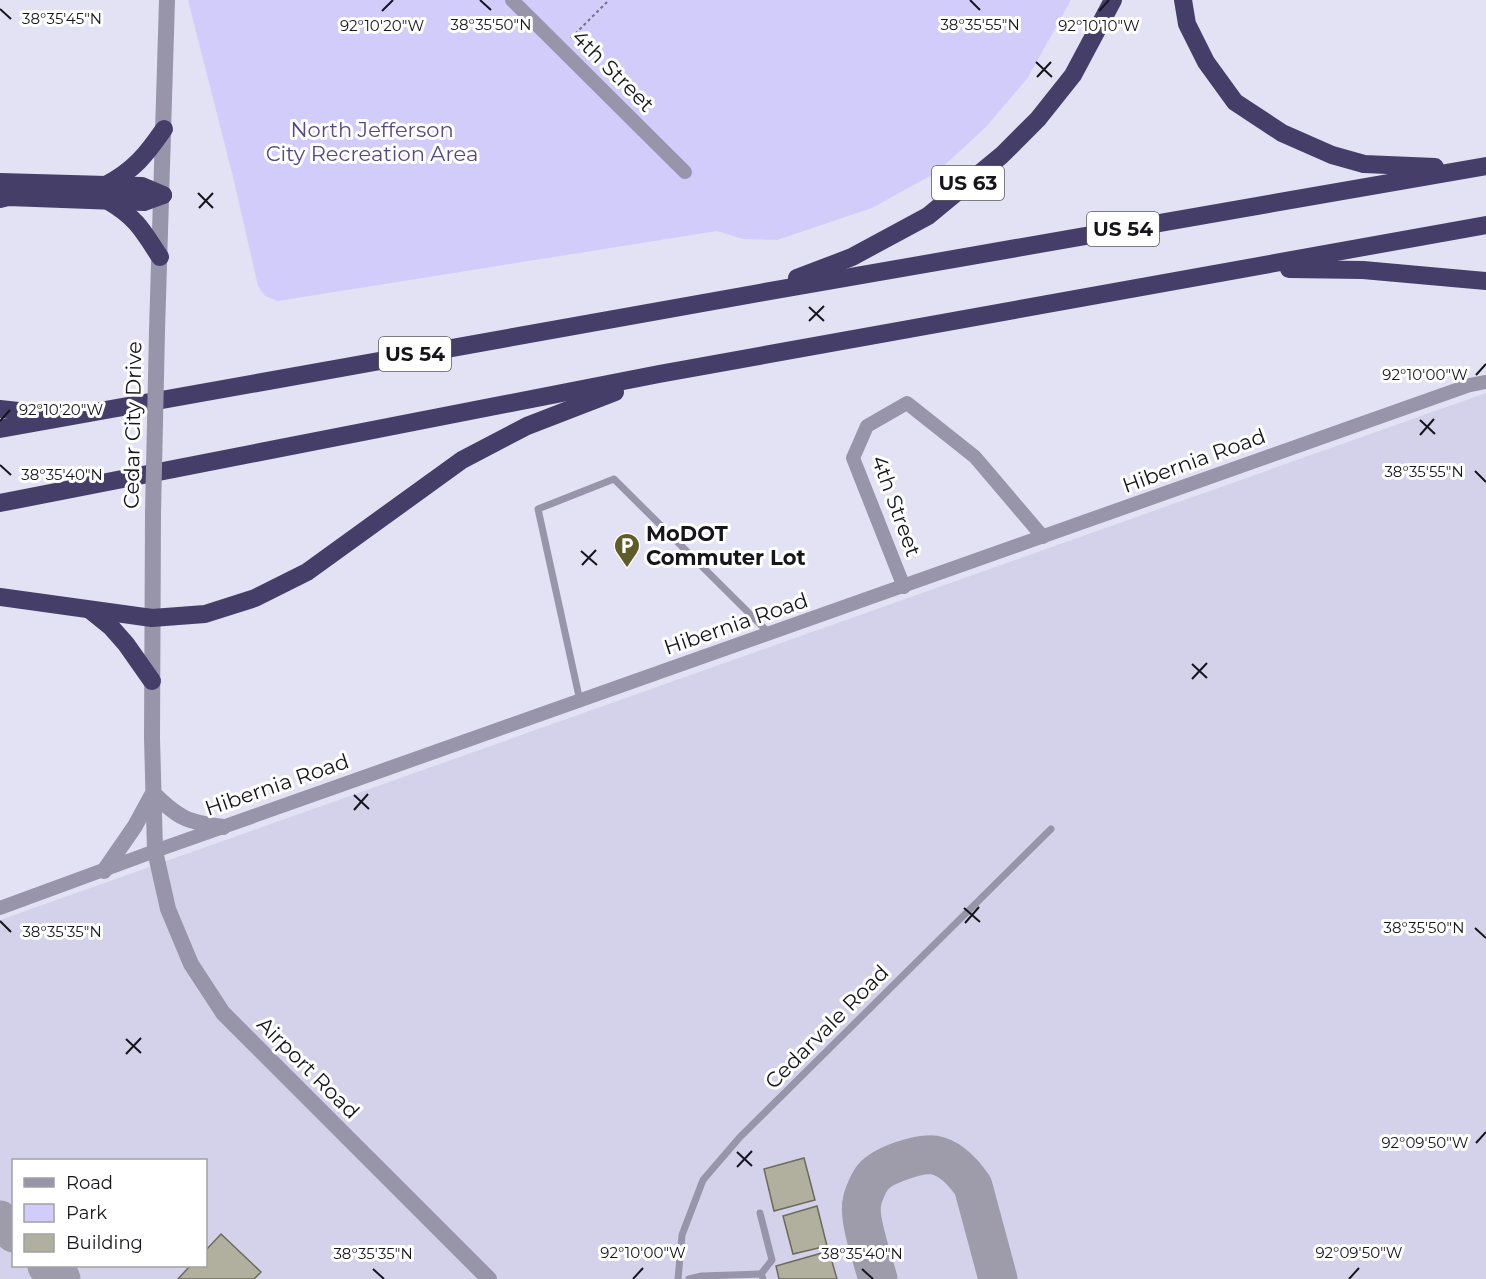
<svg xmlns="http://www.w3.org/2000/svg" width="1486" height="1279" font-family="Montserrat,sans-serif">
  <style>
    .built { fill: #d4d2ea; fill-rule: evenodd }
    .green { fill: #d2ccfb }
    .lines { fill: none; stroke-linecap: round; stroke-linejoin: round }
    .taxiway { stroke: #9e9caa; stroke-width: 39 }
    .building { fill: #b1b09f; stroke: #6c6b5b; stroke-width: 1.5 }
    .path { stroke: #72717d; stroke-width: 2; stroke-dasharray: 3 3; stroke-linecap: butt }
    .service { stroke: #9895ab; stroke-width: 7 }
    .minor { stroke: #9895ab; stroke-width: 14 }
    .tertiary { stroke: #9895ab; stroke-width: 16 }
    .motorway { stroke: #453e69; stroke-width: 18 }
    .tertiary-bridge { stroke: #9895ab; stroke-width: 16 }
    .ticks { fill: none; stroke: #15151b; stroke-width: 2 }
    .labels { text-anchor: middle; stroke-width: 6; stroke-linejoin: round; paint-order: stroke }
    .shield { fill: #fff; stroke: #5b5b5f; stroke-width: 1.5 }
    .shield-label { font-size: 20px; font-weight: bold; fill: #15151b }
    .street-label { font-size: 21px; fill: #15151b; stroke: #fff }
    .park-label { font-size: 21px; fill: #554988; stroke: #fff }
    .poi-label { font-size: 21px; font-weight: bold; fill: #15151b; stroke: #fff; text-anchor: start }
    .ticks-label { font-size: 15px; text-anchor: middle; fill: #15151b; stroke: #fff; stroke-width: 6; stroke-linejoin: round; paint-order: stroke }
  </style>
  <rect width="100%" height="100%" fill="#e3e1f4"/>
  <path class="built" d="M1486,393V1279H0V920ZM14,1160H206V1266H14Z"/>
  <polygon class="green" points="188,0 1071,0 1027,79 985,128 937,172 872,208 777,240 743,239 717,231 278,301 265,296 258,286 234,181"/>
  <g class="lines">
    <g class="taxiway">
      <polyline points="0,1220 14,1233"/>
      <polyline points="47,1266 61,1279"/>
      <path d="M878,1279C873,1261 858,1219 862,1202C863,1195 869,1182 873,1177C883,1165 919,1153 934,1155C951,1158 964,1173 973,1186L998,1279"/>
    </g>
  </g>
  <g class="building">
    <polygon points="804,1158 815,1200 774,1211 764,1169"/>
    <polygon points="817,1206 827,1246 793,1254 783,1216"/>
    <polygon points="221,1234 261,1272 254,1279 178,1279 190,1266 206,1266 206,1250"/>
    <polygon points="829,1251 837,1279 779,1279 776,1266"/>
  </g>
  <g class="lines">
    <polyline class="path" points="571,38 609,0"/>
    <g class="service">
      <polyline points="580,701 538,509 614,479 770,634"/>
      <polyline points="760,1213 772,1260 761,1274 763,1279"/>
      <polyline points="678,1279 682,1235 703,1180 740,1137 1051,829"/>
      <polyline points="689,1279 702,1276 761,1274"/>
    </g>
    <g class="minor">
      <polyline points="512,0 685,172"/>
      <polyline points="904,587 853,458 867,426 907,403 975,457 1043,537"/>
      <polyline points="0,908 155,851 1470,385 1486,382"/>
    </g>
    <g class="tertiary">
      <polyline points="157,331 167,0"/>
      <polyline points="153,513 152,738 155,851 168,909 191,964 223,1013 489,1279"/>
      <path d="M104,871L135,826L153,793C179,819 188,822 223,827"/>
    </g>
    <g class="motorway">
      <polyline points="1183,0 1187,24 1206,62 1235,102 1282,133 1332,155 1364,164 1435,167"/>
      <polyline points="0,182 142,186 163,195"/>
      <path d="M106,185C134,170 146,155 164,129"/>
      <polyline points="0,199 8,197 144,202 163,195"/>
      <path d="M108,201C136,217 143,231 160,257"/>
      <polyline points="1289,269 1363,270 1486,281"/>
      <polyline points="797,278 852,257 928,216 1002,155 1038,119 1073,75 1113,0"/>
      <polyline points="0,409 46,414"/>
      <polyline points="0,429 759,293 1486,166"/>
      <polyline points="0,503 659,374 1486,225"/>
      <polyline points="0,597 152,618 205,614 255,598 307,572 462,460 527,426 615,392"/>
      <polyline points="90,610 111,627 126,644 152,681"/>
    </g>
    <polyline class="tertiary-bridge" points="153,513 157,331"/>
  </g>
  <path class="ticks" d="M480,0L491,10M970,0L980,10M0,9L11,19M382,11L393,0M1099,11L1109,0M1036,62L1052,77M1037,77L1051,62M198,193L213,208M199,208L213,193M809,307L824,321M809,321L824,306M1476,375L1486,364M1420,420L1435,434M0,421L10,410M1420,435L1434,419M0,465L11,475M1475,471L1486,482M581,551L597,565M582,565L596,550M1192,664L1207,678M1192,679L1207,663M354,795L369,809M354,810L368,794M964,908L980,922M0,921L11,932M965,923L979,907M1475,928L1486,938M126,1039L141,1053M126,1054L141,1038M1476,1143L1486,1132M737,1152L752,1166M737,1167L752,1151M373,1269L384,1279M862,1269L873,1279M633,1279L643,1268M1349,1279L1359,1268"/>
  <defs>
    <symbol id="parking-pin" viewBox="-11 -11 22 30"><path d="M0 17L-7.5 6A9.5 9.5 0 1 1 7.5 6Z" fill="#5f5c29" stroke="#fff"/><path d="M-3.5-5.5H1a3.5 3.5 0 0 1 0 7H-1V5.5H-3.5ZM-1-3.4V-.6H.8a1.4 1.4 0 0 0 0-2.8Z" fill="#fff"/></symbol>
  </defs>
  <g fill-rule="evenodd">
    <use href="#parking-pin" x="612" y="531" width="30" height="40"/>
  </g>
  <g class="labels">
    <g class="shield">
      <rect x="932" y="166" width="72" height="34" rx="4.5"/>
      <rect x="1087" y="212" width="72" height="34" rx="4.5"/>
      <rect x="379" y="337" width="72" height="34" rx="4.5"/>
    </g>
    <g class="shield-label">
      <text x="968" y="190">US 63</text>
      <text x="1123" y="236">US 54</text>
      <text x="415" y="361">US 54</text>
    </g>
    <g class="street-label">
      <text transform="translate(613 71) rotate(45)" y="7">4th Street</text>
      <text transform="translate(133 425) rotate(-89)" y="7">Cedar City Drive</text>
      <text transform="translate(1194 461) rotate(-20)" y="7">Hibernia Road</text>
      <text transform="translate(896 506) rotate(70)" y="7">4th Street</text>
      <text transform="translate(736 624) rotate(-19)" y="7">Hibernia Road</text>
      <text transform="translate(277 785) rotate(-19)" y="7">Hibernia Road</text>
      <text transform="translate(827 1027) rotate(-45)" y="7">Cedarvale Road</text>
      <text transform="translate(308 1068) rotate(45)" y="7">Airport Road</text>
    </g>
    <g class="park-label">
      <text x="372" y="137">North Jefferson<tspan x="372" dy="24">City Recreation Area</tspan></text>
    </g>
    <g class="poi-label">
      <text x="646" y="541">MoDOT<tspan x="646" dy="24">Commuter Lot</tspan></text>
    </g>
  </g>
  <g class="ticks-label">
    <text x="62" y="24">38°35'45"N</text>
    <text x="980" y="30">38°35'55"N</text>
    <text x="491" y="30">38°35'50"N</text>
    <text x="382" y="31">92°10'20"W</text>
    <text x="1099" y="31">92°10'10"W</text>
    <text x="1425" y="380">92°10'00"W</text>
    <text x="61" y="415">92°10'20"W</text>
    <text x="1424" y="477">38°35'55"N</text>
    <text x="62" y="480">38°35'40"N</text>
    <text x="1424" y="933">38°35'50"N</text>
    <text x="62" y="937">38°35'35"N</text>
    <text x="1425" y="1148">92°09'50"W</text>
    <text x="643" y="1258">92°10'00"W</text>
    <text x="1359" y="1258">92°09'50"W</text>
    <text x="373" y="1259">38°35'35"N</text>
    <text x="862" y="1259">38°35'40"N</text>
  </g>
  <rect x="12" y="1159" width="195" height="108" fill="#ffffff" stroke="#a1a1a4" stroke-width="1.5"/>
  <rect x="24" y="1178" width="30" height="9" fill="#9895ab" stroke="#a1a1a4" stroke-width="1.5"/>
  <text x="66" y="1189" font-size="18" fill="#15151b">Road</text>
  <rect x="24" y="1204" width="30" height="18" fill="#d2ccfb" stroke="#a1a1a4" stroke-width="1.5"/>
  <text x="66" y="1219" font-size="18" fill="#15151b">Park</text>
  <rect x="24" y="1234" width="30" height="18" fill="#b1b09f" stroke="#a1a1a4" stroke-width="1.5"/>
  <text x="66" y="1249" font-size="18" fill="#15151b">Building</text>
</svg>
